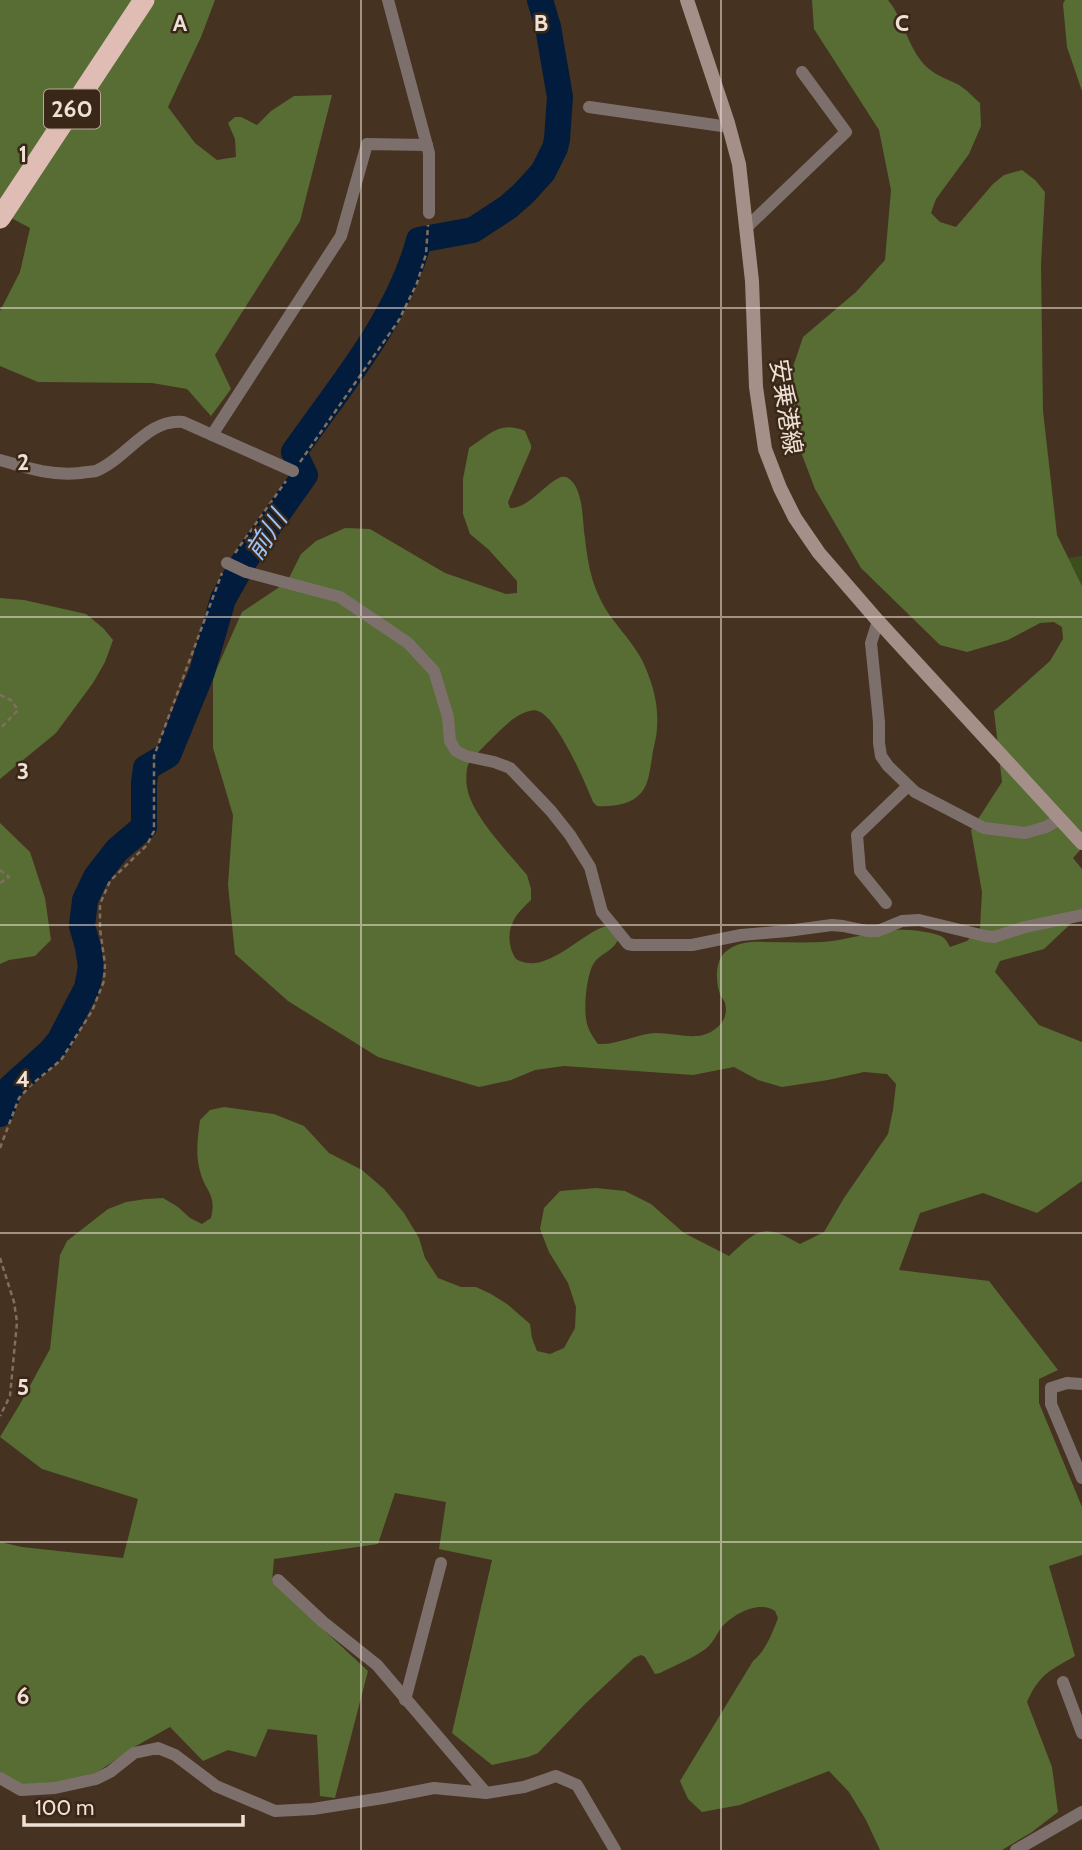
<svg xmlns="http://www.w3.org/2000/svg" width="1082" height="1850" font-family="Cabin,'Noto Sans JP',sans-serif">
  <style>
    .green { fill: #3b4e1c }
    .forest { fill: #576d34 }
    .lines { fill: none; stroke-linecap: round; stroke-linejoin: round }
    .river { stroke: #011c3c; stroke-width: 26 }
    .path { stroke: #806e5f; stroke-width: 2.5; stroke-dasharray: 5 3.5; stroke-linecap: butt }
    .street { stroke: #7d706c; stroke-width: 12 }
    .secondary { stroke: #a58f89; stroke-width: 14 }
    .highway { stroke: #dfbdb4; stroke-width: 21 }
    .grid { fill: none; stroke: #eee1d6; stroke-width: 2; stroke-opacity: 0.55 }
    .labels { text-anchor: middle; stroke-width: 5; stroke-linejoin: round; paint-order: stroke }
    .shield { fill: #3b2717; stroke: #b8a99d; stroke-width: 2 }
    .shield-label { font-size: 23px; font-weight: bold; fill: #eee1d6 }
    .street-label { font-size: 24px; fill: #eee1d6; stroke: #3b2717 }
    .water-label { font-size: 26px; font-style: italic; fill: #96c4fb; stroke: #3b2717 }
    .grid-label { font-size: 23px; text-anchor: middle; font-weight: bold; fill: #eee1d6; stroke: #3b2717; stroke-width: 5; stroke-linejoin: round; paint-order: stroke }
  </style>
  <rect width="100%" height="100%" fill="#463221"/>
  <polygon class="green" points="1082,556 1082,586 1068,558"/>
  <g class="forest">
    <polygon points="0,0 215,0 201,37 168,107 195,143 217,160 236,157 235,139 228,123 235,117 241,117 257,125 271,111 294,96 332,95 300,221 215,355 231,389 211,416 187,389 152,383 38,382 0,366 0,311 20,272 30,228 0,212"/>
    <path d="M812,0H888C903,18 907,44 922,62C933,75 945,78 959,85C966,89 973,97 980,103L981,126L969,154L936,199L931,213L940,222L956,227L993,184L1004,175L1022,170L1035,180L1045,192L1041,265L1043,411L1057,535L1082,586V848L1073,858L1082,869V913L1044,949L1000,961L995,972L1039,1025L1082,1042V1181L1037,1213L983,1193L920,1213L899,1270L989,1281L1058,1370L1039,1379V1403L1082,1507V1555L1049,1566L1075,1656C1050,1671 1040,1673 1027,1702L1052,1767L1058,1812L1032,1832L1002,1850H880L866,1820L849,1792L829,1771L740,1805L702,1812L688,1799L680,1781L753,1661C766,1650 772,1634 778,1618L775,1611C759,1600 733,1614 721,1628C716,1635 712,1645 704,1650C691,1659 674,1666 660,1673L655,1674L645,1657L641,1655L634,1658L585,1704L538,1753L528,1757L492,1765L452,1733L492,1560L439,1549L446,1502L395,1493L378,1544L274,1559L272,1582L368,1671L335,1798L320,1796L317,1735L268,1729L256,1757L228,1750L203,1761L170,1727L136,1746L96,1773L54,1785H21L0,1772V1542L22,1547L123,1558L138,1499L42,1469L0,1437L20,1404L50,1349L60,1255L67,1241L108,1209L126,1202L146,1199L163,1198L178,1207L190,1218L202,1224L211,1218C217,1193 205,1192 200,1171C195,1154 198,1136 200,1120L210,1110L224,1107L274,1114L304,1126L329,1153L362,1170L384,1189L404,1213L419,1238L425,1258L438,1278L461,1287H476L491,1294L507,1304L530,1324L532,1338L537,1351L550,1354L564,1348L575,1328L576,1307L568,1283L549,1252L540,1229L544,1208L560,1191L596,1188L625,1191L651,1204L684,1233L729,1256C758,1229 763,1223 800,1244L824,1232L844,1198L888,1134L893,1110L896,1084L887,1074L864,1072L828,1080L782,1087L758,1080L734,1067L693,1075L564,1066L535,1070L511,1080L479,1087L378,1057L288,1001L235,954L228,885L233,815L213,748V677L242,612L287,582L301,554L316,541L345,528L370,529L445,573L506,594L517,593V581L488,549L470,534L463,514V479L469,448C488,435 501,420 525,431L531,445V449L508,502L510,508C532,509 555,469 568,478C584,488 582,521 585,538C587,556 590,577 598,594C608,619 630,637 642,660C652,681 659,704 657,727C657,737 653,748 652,758C650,769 649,784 641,793C631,805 611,807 597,806L593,802C586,784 557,717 538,711C531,708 519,715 513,719C505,725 472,757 468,765C466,771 466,781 467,787C471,815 509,853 527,875L531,889V900C525,906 516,914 513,922C507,933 509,949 516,959C545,977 581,933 606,926L618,940C613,951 601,953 594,963C587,973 584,1005 586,1018C587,1028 592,1036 598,1044C618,1045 636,1034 655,1033C669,1033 684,1037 698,1036C714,1034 730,1021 725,1003C724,1000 721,997 720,994C715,980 715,958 728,950C739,942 752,941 764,942C784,942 804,943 823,942C848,940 872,931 897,930C908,929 936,932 944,938C947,941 948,944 950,947L967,941L980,928L982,892L971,830L1002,782L994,711L1050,661L1063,639L1062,627L1054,622L1040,623L1008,640L967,652L940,645L861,568L815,489L793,431L790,376L803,337L856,292L885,260L891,190L879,130L814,29Z"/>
    <polygon points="1065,0 1082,0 1082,91 1067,47 1063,4"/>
    <polygon points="0,598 24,600 86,614 103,628 113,640 105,662 93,683 56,733 0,779"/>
    <polygon points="0,823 30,852 45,898 51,940 35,956 9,960 0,964"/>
  </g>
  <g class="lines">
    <path class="river" d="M0,1114L11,1087L50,1052L60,1040L78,1005L87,988L91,967L88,947L82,926L85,900L96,877L117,850L144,827V783L146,768L168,755L202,672L223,599L245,560L305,475L294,452C340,386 398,319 419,240L473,230L508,207L523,194L543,172L555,148L557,139L560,97L548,27L540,0"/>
    <g class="path">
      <polyline points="300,462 399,320 417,283 426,254 428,225"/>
      <polyline points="235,553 286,481"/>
      <polyline points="0,695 11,700 18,710 0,729"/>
      <polyline points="0,870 9,877 0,883"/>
      <polyline points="0,1148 19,1098 31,1085 61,1060 92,1011 104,981 105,964 100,929 100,904 110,881 147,845 154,831 154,756 222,573"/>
      <polyline points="0,1258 14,1302 17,1322 10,1396 0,1416"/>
    </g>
    <g class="street">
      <polyline points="388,0 429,153 429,213"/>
      <polyline points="589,107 729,127"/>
      <polyline points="747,227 846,132 802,72"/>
      <polyline points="212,435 341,236 367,144 427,145"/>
      <path d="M0,460C27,468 51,476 80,473C85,472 91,472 96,471C126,459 148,418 183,422L293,471"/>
      <polyline points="227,563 246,572 340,597 408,643 434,671 448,717 450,741 456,751 466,756 494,762 510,768 551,811 570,835 590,867 602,912 628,944 633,945 692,945 741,935 787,931 832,925 843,926 867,931 878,931 902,921 919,920 985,936 994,937 1025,927 1082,915"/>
      <polyline points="878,621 871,643 879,722 879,743 881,756 888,766 915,792 984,828 1025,833 1046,827 1060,819"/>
      <polyline points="886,903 860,871 857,835 908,786"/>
      <polyline points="1082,1384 1067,1383 1051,1388 1051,1404 1082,1478"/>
      <polyline points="278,1580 323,1622 377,1665 486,1793"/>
      <polyline points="1063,1682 1082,1733"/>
      <polyline points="405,1700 441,1563"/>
      <polyline points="0,1778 21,1790 55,1788 96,1779 110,1772 134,1753 158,1748 175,1755 216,1786 275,1811 313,1809 383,1798 434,1788 486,1793 524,1787 556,1776 577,1785 615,1850"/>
      <polyline points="1016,1850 1082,1812"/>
    </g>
    <polyline class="secondary" points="687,0 728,123 739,164 752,281 756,387 765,449 780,488 795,518 819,553 878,621 1082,843"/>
    <polyline class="highway" points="0,218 144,0"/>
  </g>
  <path class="grid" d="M361,0V1850M721,0V1850M0,308H1082M0,617H1082M0,925H1082M0,1233H1082M0,1542H1082"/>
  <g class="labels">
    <rect class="shield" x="44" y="89.5" width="56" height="39" rx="5"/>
    <g class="shield-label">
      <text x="72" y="117">260</text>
    </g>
    <g class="street-label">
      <text transform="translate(786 407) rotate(81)" y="8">安乗港線</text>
    </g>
    <g class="water-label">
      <text transform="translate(266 535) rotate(-57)" y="9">前川</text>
    </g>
  </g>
  <g class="grid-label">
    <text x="180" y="31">A</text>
    <text x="541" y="31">B</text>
    <text x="902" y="31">C</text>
    <text x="23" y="162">1</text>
    <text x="23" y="470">2</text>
    <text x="23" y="779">3</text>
    <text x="23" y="1087">4</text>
    <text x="23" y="1395">5</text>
    <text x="23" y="1704">6</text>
  </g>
  <path d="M24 1815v10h219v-10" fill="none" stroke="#eee1d6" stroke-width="3.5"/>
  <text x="35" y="1815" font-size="21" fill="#eee1d6" stroke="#3b2717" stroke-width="5" paint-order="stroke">100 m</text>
</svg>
